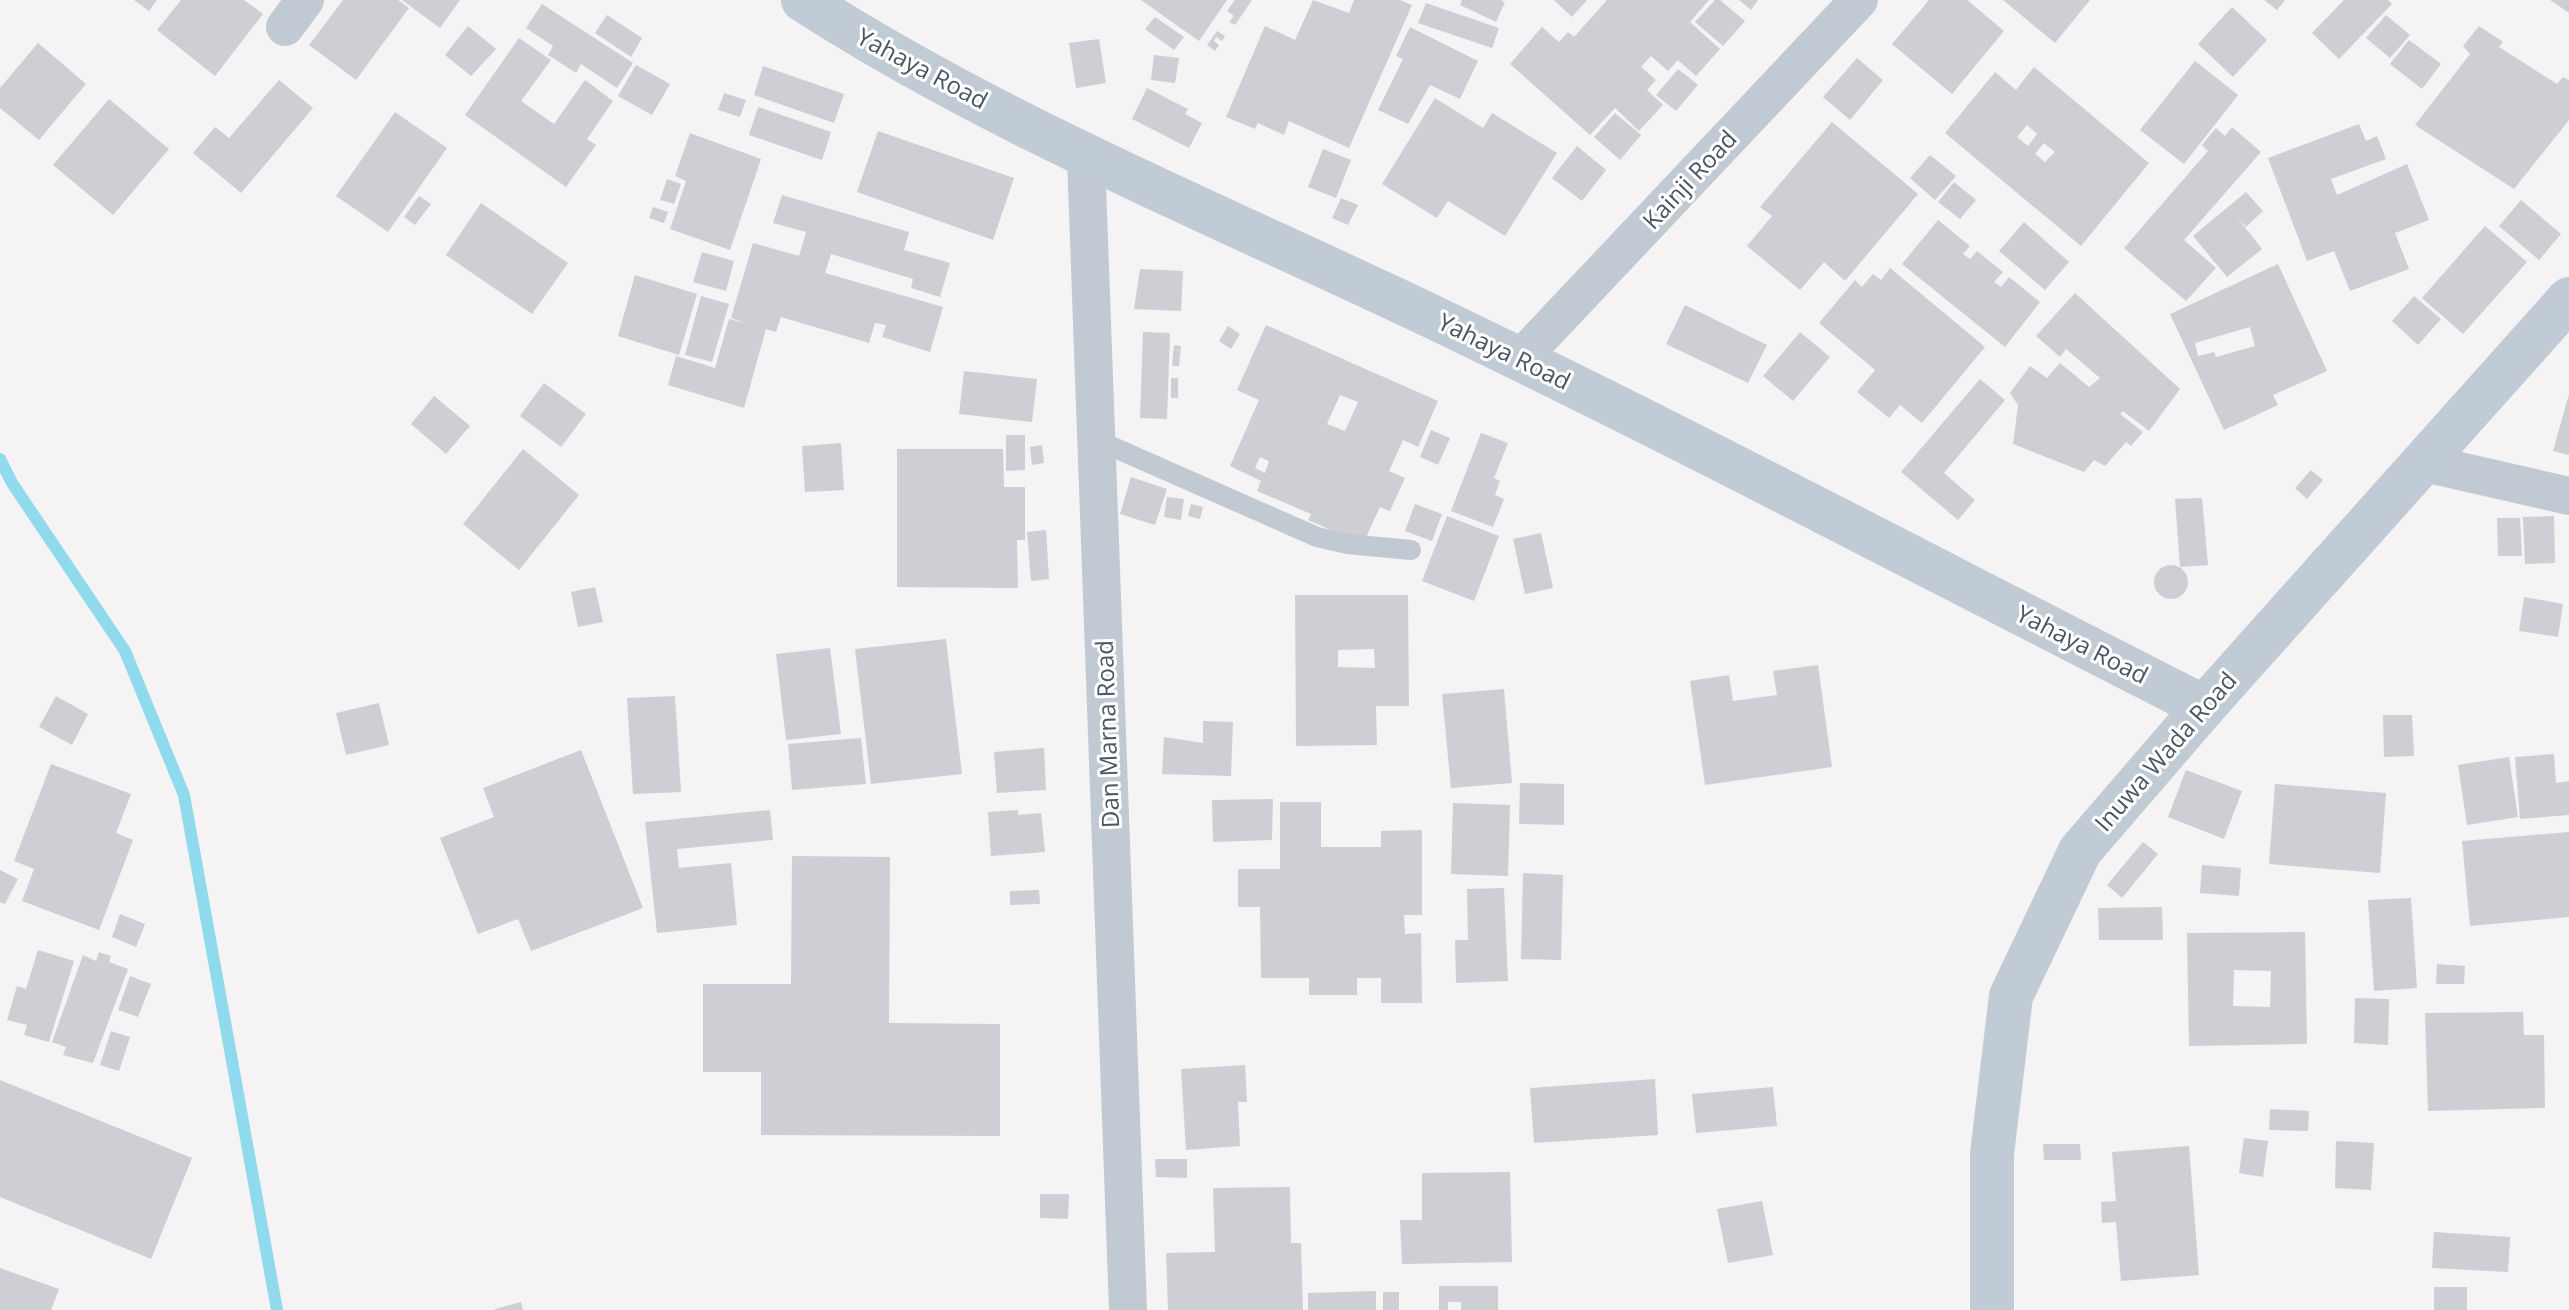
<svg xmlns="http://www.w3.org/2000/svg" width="2569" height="1310" font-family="'Open Sans',sans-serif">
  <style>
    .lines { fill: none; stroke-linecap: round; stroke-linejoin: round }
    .stream { stroke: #90daee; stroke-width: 12 }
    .building { fill: #cdcfd5; fill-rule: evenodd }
    .lane { stroke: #c1cad2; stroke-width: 20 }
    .street { stroke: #c1cad2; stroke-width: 38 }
    .secondary { stroke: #c1cbd6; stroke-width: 44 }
    .labels { text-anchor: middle; stroke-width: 6; stroke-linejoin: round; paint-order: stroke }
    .street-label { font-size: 24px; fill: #4a5661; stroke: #fff }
  </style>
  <rect width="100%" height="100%" fill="#f5f3f3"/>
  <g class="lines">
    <polyline class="stream" points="0,459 12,483 125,651 184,795 277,1310"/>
  </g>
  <g class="building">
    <polygon points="134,0 157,0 149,11"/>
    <polygon points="181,0 244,0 263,14 215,76 157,30"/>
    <polygon points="343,0 398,0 409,8 356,80 309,45"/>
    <polygon points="402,0 460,0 440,28"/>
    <polygon points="1141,0 1227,0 1199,41"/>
    <polygon points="1235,0 1252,0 1235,25 1229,22 1234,16 1227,11"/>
    <polygon points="1313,0 1349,13 1354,0 1400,0 1412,5 1349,148 1289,121 1284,135 1258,123 1255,129 1226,117 1265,26 1295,40"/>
    <polygon points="1462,0 1501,0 1505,2 1496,22 1460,5"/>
    <polygon points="1554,0 1587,0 1572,17"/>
    <polygon points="1607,0 1709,0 1690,22 1720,49 1696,76 1678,60 1668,71 1651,56 1641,67 1656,80 1647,90 1663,105 1639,131 1615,108 1590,135 1510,64 1542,27 1559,42 1568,32 1574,37"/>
    <polygon points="1715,0 1720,0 1745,21 1723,46 1695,22"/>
    <polygon points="1739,0 1758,0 1751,10"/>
    <polygon points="1929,0 1967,0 2004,31 1952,94 1892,44"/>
    <polygon points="2003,0 2090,0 2055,43"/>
    <polygon points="2264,0 2285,0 2277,10"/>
    <polygon points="2344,0 2388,0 2392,4 2339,59 2312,33"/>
    <polygon points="2550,0 2569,0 2569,13"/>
    <polygon points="1426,3 1499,28 1492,48 1418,23"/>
    <polygon points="542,4 633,63 617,88 581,64 576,73 548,55 553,46 526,28"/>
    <polygon points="2232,7 2267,40 2233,77 2198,44"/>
    <polygon points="607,15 642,38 631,57 595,33"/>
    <polygon points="2386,15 2410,35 2390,58 2366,38"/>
    <polygon points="1155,17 1184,37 1174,50 1145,29"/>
    <polygon points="468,26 496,49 471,76 445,55"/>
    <polygon points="2479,26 2503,42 2499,47 2557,84 2563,77 2569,80 2569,120 2514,189 2415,125 2470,54 2463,46"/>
    <polygon points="1410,27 1478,61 1460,99 1430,85 1408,124 1378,110 1403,59 1396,56"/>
    <polygon points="1217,31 1225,36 1222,41 1216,37 1214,41 1219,45 1215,51 1207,45"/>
    <polygon points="519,38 551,60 521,101 554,124 585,80 613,101 587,139 596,145 566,187 465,115"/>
    <polygon points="1099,39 1106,83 1076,88 1069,43"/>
    <polygon points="2409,40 2441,64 2422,89 2390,64"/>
    <polygon points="38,43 86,84 39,140 0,108 0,88"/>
    <polygon points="1154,55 1179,58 1175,83 1151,80"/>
    <polygon points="1857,58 1883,80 1850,120 1823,97"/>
    <polygon points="2195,61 2238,95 2184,164 2140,130"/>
    <polygon points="636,65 670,84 652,115 618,96"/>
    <polygon points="763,66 844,94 834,123 754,95"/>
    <path d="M2034,67L2149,163L2081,246L1945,133L1995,72L2016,90ZM2027,125L2037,134L2028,146L2017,137ZM2044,143L2055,152L2045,162L2035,154Z"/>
    <polygon points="1678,69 1698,85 1676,111 1656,95"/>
    <polygon points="279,80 313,108 241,193 193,153 215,127 229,138"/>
    <polygon points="1147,88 1188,109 1185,114 1202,123 1189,148 1132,119"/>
    <polygon points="724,93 746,100 740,117 718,110"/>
    <polygon points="1435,98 1483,128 1492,113 1557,153 1505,236 1448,201 1437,218 1382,184"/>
    <polygon points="109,99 169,149 113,215 53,165"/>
    <polygon points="758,107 831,132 822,160 749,135"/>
    <polygon points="395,112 447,148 388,232 336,196"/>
    <polygon points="1615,113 1641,135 1620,160 1594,137"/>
    <polygon points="1832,122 1918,194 1845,281 1824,262 1800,290 1747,246 1772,216 1760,207"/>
    <polygon points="2359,124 2366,141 2377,136 2386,159 2331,179 2337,195 2407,164 2429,220 2395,233 2409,269 2350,291 2334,251 2307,261 2268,158"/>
    <polygon points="2232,127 2261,152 2184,240 2216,268 2186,301 2124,248 2208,151 2202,145 2216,128 2225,136"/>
    <polygon points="878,131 1014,178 993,240 857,192"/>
    <polygon points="690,133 761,159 730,250 670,229 686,181 675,176"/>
    <polygon points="1577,146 1606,170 1582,201 1552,178"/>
    <polygon points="1323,149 1351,160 1336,198 1308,187"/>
    <polygon points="1930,155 1956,176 1935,200 1910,178"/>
    <polygon points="667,179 681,184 674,204 660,200"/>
    <polygon points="1954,182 1976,200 1960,219 1938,202"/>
    <polygon points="2246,192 2263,211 2246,227 2236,216 2262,249 2227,277 2193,236"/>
    <polygon points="782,195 909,232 904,250 950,263 940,297 911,288 913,279 831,254 825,273 943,307 930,352 882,337 886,325 875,323 869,343 781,317 776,332 766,329 744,408 668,385 676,356 715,368 729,319 747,324 731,318 753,243 799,256 806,232 773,223"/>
    <polygon points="419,196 431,204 415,225 404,217"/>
    <polygon points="1341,198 1358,205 1348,225 1332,218"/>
    <polygon points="2521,200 2561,234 2539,260 2499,226"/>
    <polygon points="481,203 568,263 532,314 446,255"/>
    <polygon points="653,207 668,212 664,223 649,218"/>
    <polygon points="1938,220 1970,246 1963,254 1970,259 1977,251 2003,272 1994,282 2001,287 2009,277 2040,302 2005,347 1902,264"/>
    <polygon points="2024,222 2069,262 2045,290 1999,251"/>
    <polygon points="2485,226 2527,262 2463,334 2422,298"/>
    <polygon points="702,252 734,261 726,291 693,282"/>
    <path d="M2278,264L2327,371L2273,395L2278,405L2224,430L2170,314ZM2250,327L2255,346L2216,357L2214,352L2198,356L2195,343Z"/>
    <polygon points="1890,268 1985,347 1922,423 1900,405 1889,418 1857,392 1875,370 1819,323 1855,280 1862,287 1873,274 1881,280"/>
    <polygon points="1140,269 1183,271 1181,311 1134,309"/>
    <polygon points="635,275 697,294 679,355 618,336"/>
    <polygon points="2075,293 2180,389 2149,431 2123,411 2120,414 2143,432 2131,446 2126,442 2105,466 2094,460 2084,472 2013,444 2018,405 2010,393 2030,366 2047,378 2060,363 2089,387 2100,378 2066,349 2060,357 2036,336"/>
    <polygon points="701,296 729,304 712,362 685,355"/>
    <polygon points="2414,296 2441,319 2418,345 2392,321"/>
    <polygon points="1685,305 1767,345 1748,383 1666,344"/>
    <path d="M1266,325L1438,401L1418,447L1403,440L1389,471L1405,478L1390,511L1380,507L1363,544L1308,520L1311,514L1257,491L1261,481L1230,466L1259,400L1237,390ZM1340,395L1358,402L1345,431L1327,424ZM1260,457L1269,461L1265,473L1255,468Z"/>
    <polygon points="1228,326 1240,334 1231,349 1219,341"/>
    <polygon points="1143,332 1170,333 1167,419 1140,418"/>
    <polygon points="1800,332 1830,357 1793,401 1763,376"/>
    <polygon points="1174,345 1181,346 1179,366 1172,366"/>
    <polygon points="964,371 1037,379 1032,422 959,414"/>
    <rect x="1171" y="378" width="7" height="20"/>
    <polygon points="1980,379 2005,400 1944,473 1975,500 1958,520 1901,472"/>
    <polygon points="544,383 586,414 561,447 520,416"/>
    <polygon points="2569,394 2569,455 2553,451"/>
    <polygon points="434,396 470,426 446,454 411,424"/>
    <polygon points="1431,430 1450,438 1438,465 1420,457"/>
    <polygon points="1481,433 1508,443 1494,478 1500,481 1495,495 1504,499 1493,527 1451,511"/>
    <polygon points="1006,435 1025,435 1025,470 1006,471"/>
    <polygon points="841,443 844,490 805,492 802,446"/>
    <polygon points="1042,445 1044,463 1032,465 1030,447"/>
    <polygon points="523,449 579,495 519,570 463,524"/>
    <polygon points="897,449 1003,449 1004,487 1025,487 1025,540 1017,540 1018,588 897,587"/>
    <polygon points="2311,470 2323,480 2307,499 2295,488"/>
    <polygon points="1131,477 1167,489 1155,525 1120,514"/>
    <polygon points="1167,497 1184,499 1181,520 1164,517"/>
    <polygon points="2202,498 2208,565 2180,567 2175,499"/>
    <polygon points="1191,504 1203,507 1200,519 1188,516"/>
    <polygon points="1415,504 1442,514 1432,541 1405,531"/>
    <polygon points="1447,516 1499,536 1474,601 1422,581"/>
    <polygon points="2554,516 2555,563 2525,564 2523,517"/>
    <polygon points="2497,518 2520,518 2522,556 2498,556"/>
    <polygon points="1046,530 1049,579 1031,581 1027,532"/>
    <polygon points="1541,533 1553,588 1525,594 1513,539"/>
    <circle cx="2171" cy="582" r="17"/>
    <polygon points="595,587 603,622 578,627 571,592"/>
    <path d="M1295,595H1408L1409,706H1376L1377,745L1296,746ZM1374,649L1375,668L1338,667V650Z"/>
    <polygon points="2524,597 2563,604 2558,637 2519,631"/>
    <polygon points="946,639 962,774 871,784 855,649"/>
    <polygon points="830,648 841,734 786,740 776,654"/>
    <polygon points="1818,665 1832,767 1705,785 1690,681 1729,675 1733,701 1777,695 1773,671"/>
    <polygon points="1504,689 1512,783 1451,788 1442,694"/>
    <polygon points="56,696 88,714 72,745 39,727"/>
    <polygon points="675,696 681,792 633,794 627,698"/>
    <polygon points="379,703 389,745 346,755 336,713"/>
    <polygon points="2383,715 2412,715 2414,756 2384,757"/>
    <polygon points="1203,721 1233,722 1231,776 1162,774 1164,737 1203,743"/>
    <polygon points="861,738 866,784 792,790 788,744"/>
    <polygon points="1044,748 1046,790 997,793 994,752"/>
    <polygon points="581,750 643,908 531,951 518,919 478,934 440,838 494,817 483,788"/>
    <polygon points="2554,754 2556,783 2569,781 2569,815 2520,819 2515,757"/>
    <polygon points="2509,757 2518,817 2467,825 2458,765"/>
    <polygon points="51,764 131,794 116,833 133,840 99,930 22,901 34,869 14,861"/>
    <polygon points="2186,770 2242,791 2224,839 2168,817"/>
    <polygon points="1520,783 1564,784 1564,825 1519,824"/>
    <polygon points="2275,784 2386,793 2380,873 2269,864"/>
    <polygon points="1273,799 1272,840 1213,842 1212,800"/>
    <polygon points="1280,802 1321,802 1321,847 1381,847 1381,831 1422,830 1422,915 1404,915 1405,934 1421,933 1422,1003 1381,1003 1381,978 1357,978 1357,995 1309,995 1309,978 1261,978 1260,907 1238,907 1238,869 1280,869"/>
    <polygon points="1453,803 1510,805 1508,876 1451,874"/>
    <polygon points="770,810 773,840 677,849 679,868 731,863 737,925 657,933 645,822"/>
    <polygon points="1018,810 1018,815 1041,813 1045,852 991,856 988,812"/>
    <polygon points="2569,832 2569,917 2470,926 2462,841"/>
    <polygon points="2143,842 2158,854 2122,898 2107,885"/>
    <polygon points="792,856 890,857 889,1023 1000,1024 1000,1136 761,1135 761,1072 703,1072 703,984 791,984"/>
    <polygon points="2202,865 2241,868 2239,896 2200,893"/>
    <polygon points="0,870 18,879 5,904 0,902"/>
    <polygon points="1523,873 1563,875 1561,960 1521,959"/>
    <polygon points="1504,888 1508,981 1456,983 1455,940 1468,940 1467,889"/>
    <polygon points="1039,890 1040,904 1010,905 1010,891"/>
    <polygon points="2411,898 2417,988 2374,991 2368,900"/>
    <polygon points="2162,907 2163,940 2099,940 2098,908"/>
    <polygon points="120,914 145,924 136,947 112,937"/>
    <path d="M2305,932L2307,1044L2189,1046L2187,933ZM2234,970L2271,971L2270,1007L2233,1006Z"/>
    <polygon points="38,950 74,961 49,1042 24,1035 27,1025 7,1020 17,986 26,989"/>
    <polygon points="99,952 111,956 109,962 128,969 93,1063 63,1055 66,1047 52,1042 83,955 96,961"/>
    <polygon points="2437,964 2465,966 2464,984 2436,984"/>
    <polygon points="130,976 151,984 138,1017 118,1010"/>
    <polygon points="2355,998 2389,999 2388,1045 2354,1043"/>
    <polygon points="2523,1012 2524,1035 2544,1035 2545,1108 2428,1111 2425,1013"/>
    <polygon points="111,1031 130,1037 119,1071 100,1065"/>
    <polygon points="1245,1065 1247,1102 1238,1102 1240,1146 1186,1150 1181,1069"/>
    <polygon points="1655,1079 1658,1135 1534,1143 1530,1088"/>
    <polygon points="0,1080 192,1158 151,1259 0,1197"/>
    <polygon points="1773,1087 1777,1126 1696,1133 1692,1094"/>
    <polygon points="2270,1109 2309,1111 2308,1131 2269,1130"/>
    <polygon points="2244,1138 2268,1141 2263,1177 2239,1173"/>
    <polygon points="2336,1141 2374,1143 2371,1190 2335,1188"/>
    <polygon points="2043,1144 2080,1144 2081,1160 2044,1160"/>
    <polygon points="2189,1146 2199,1275 2121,1281 2116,1222 2102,1223 2101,1202 2116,1201 2112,1152"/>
    <polygon points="1155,1159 1187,1159 1187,1178 1156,1177"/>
    <polygon points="1510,1172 1512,1262 1402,1264 1400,1220 1422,1220 1422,1173"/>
    <polygon points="1290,1187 1291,1243 1301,1243 1303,1310 1168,1310 1166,1253 1215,1252 1213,1188"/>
    <polygon points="1040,1194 1069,1194 1068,1219 1040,1218"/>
    <polygon points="1762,1201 1773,1255 1728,1263 1717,1209"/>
    <polygon points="2434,1232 2510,1237 2508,1272 2432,1268"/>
    <polygon points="0,1268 59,1289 51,1310 0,1310"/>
    <polygon points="1439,1286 1498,1286 1498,1310 1461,1310 1461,1302 1448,1302 1448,1310 1439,1310"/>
    <rect x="2434" y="1287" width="33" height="23"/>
    <polygon points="1376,1291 1376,1310 1308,1310 1308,1293"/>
    <rect x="1383" y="1292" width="16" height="18"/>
    <polygon points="521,1302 523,1310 495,1310 495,1309"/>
  </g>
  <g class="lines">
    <polyline class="lane" points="1097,440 1317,537 1347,544 1411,550"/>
    <g class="street">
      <polyline points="285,27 305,0"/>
      <polyline points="1086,158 1128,1310"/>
      <polyline points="1520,359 1859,0"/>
      <polyline points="2420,462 2569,496"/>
    </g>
    <g class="secondary">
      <path d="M803,0C1002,128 1224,217 1437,319C1695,443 1948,577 2204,707"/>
      <polyline points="1992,1310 1992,1154 2011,996 2080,851 2204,707 2569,299"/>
    </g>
  </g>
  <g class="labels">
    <g class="street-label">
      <text transform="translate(922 69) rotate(28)" y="8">Yahaya Road</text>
      <text transform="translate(1690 180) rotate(-47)" y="8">Kainji Road</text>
      <text transform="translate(1504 352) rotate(26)" y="8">Yahaya Road</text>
      <text transform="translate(2082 645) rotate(27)" y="8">Yahaya Road</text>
      <text transform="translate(1108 734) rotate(-92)" y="8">Dan Marna Road</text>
      <text transform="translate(2166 752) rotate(-49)" y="8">Inuwa Wada Road</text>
    </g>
  </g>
</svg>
